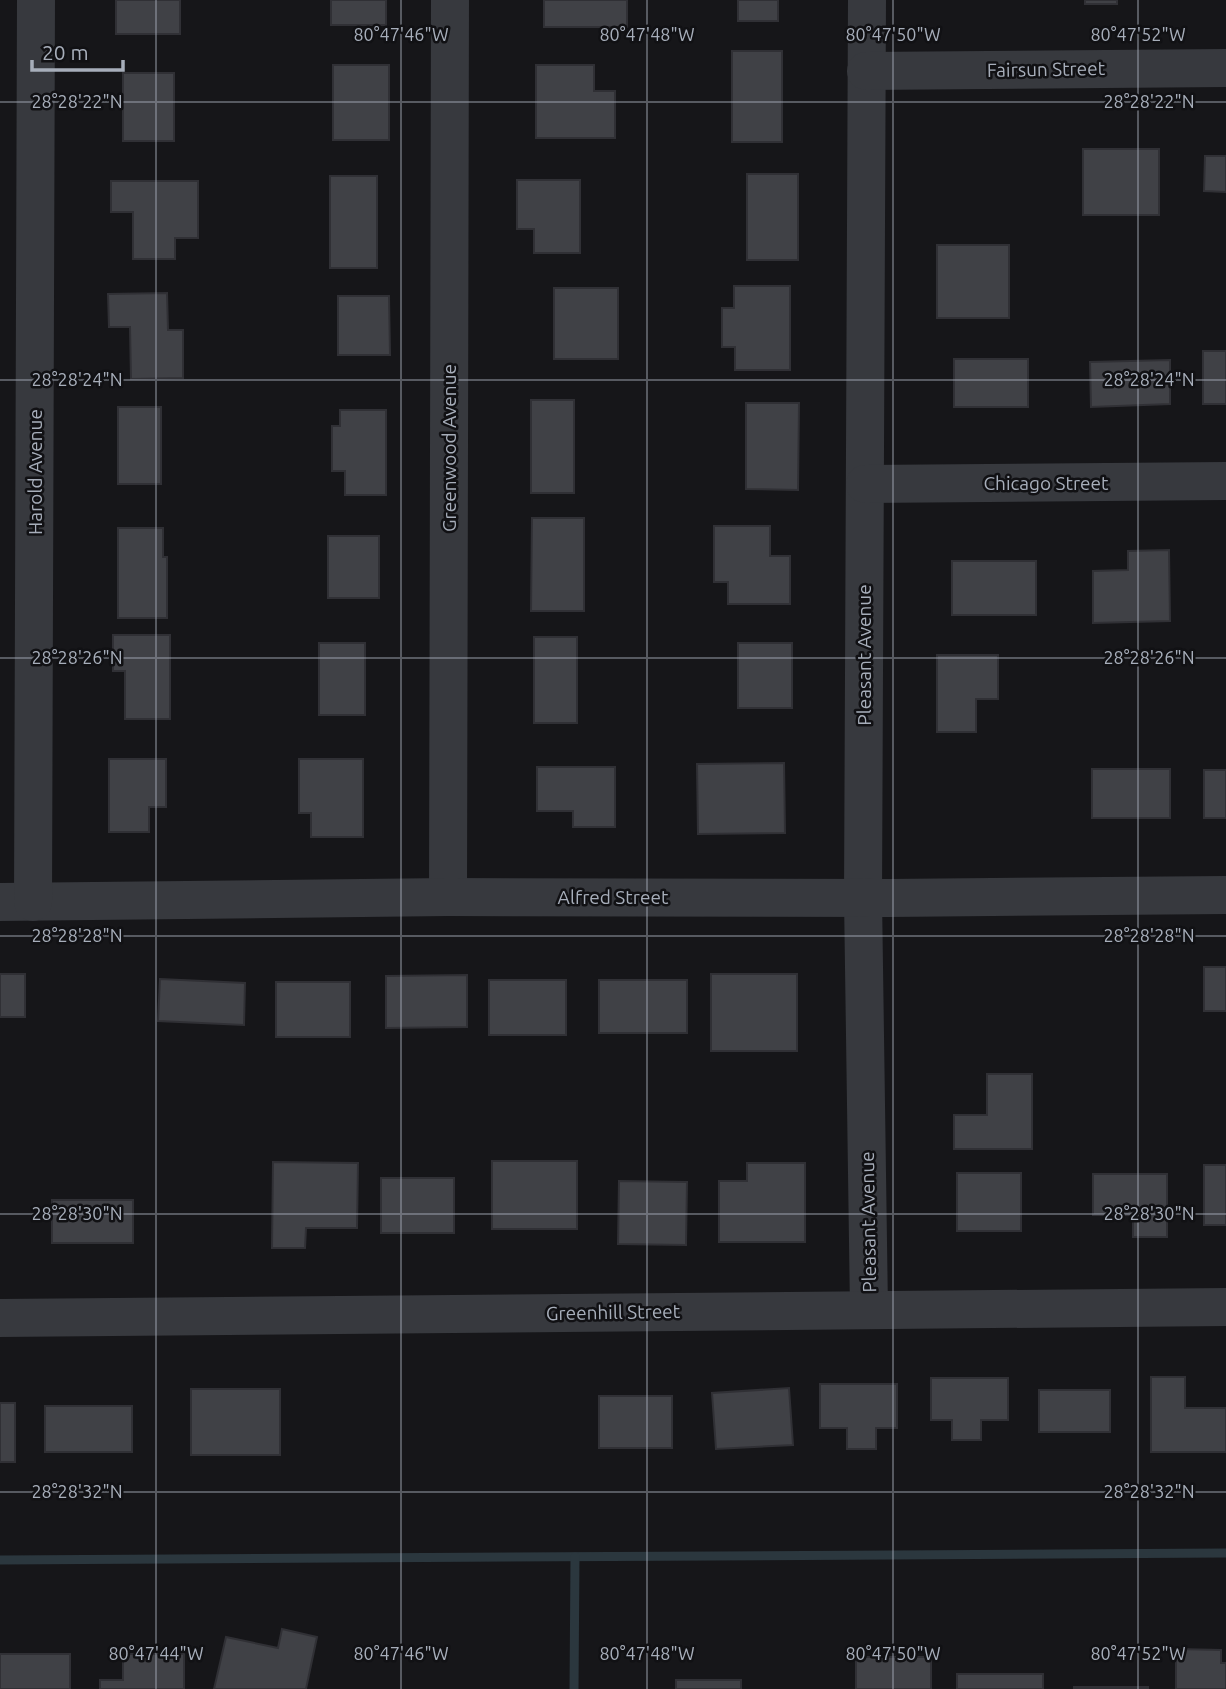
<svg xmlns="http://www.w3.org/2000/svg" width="1226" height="1689" font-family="Ubuntu,sans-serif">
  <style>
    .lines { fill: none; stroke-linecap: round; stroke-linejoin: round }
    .stream { stroke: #2b373e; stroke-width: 9 }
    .building { fill: #404146; stroke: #303035; stroke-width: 2 }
    .minor { stroke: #37393e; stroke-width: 38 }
    .ticks { fill: none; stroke: #a7aeba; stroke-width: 2; stroke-opacity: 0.45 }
    .labels { text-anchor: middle; stroke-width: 5; stroke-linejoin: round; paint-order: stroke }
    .street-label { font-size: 19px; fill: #a7aeba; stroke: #111114 }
    .ticks-label { font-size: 18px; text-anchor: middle; fill: #a7aeba; stroke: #111114; stroke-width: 5; stroke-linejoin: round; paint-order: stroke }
  </style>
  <rect width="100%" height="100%" fill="#161619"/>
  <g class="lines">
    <g class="stream">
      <polyline points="0,1560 1226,1553"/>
      <polyline points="574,1689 575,1557"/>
    </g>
  </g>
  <g class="building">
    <rect x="116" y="0" width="64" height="34"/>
    <rect x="331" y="0" width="55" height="25"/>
    <rect x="544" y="0" width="83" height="27"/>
    <rect x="738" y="0" width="40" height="21"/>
    <rect x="1085" y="0" width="32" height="4"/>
    <rect x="732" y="51" width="50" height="91"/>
    <rect x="333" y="65" width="56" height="75"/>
    <polygon points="536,65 594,65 594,91 615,91 615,138 536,138"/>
    <rect x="123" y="73" width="51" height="68"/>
    <rect x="1083" y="149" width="76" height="66"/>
    <polygon points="1205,156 1226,156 1226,192 1204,191"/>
    <rect x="747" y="174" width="51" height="86"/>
    <rect x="330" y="176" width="47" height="92"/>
    <polygon points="517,180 580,180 580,253 534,253 534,229 517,229"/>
    <polygon points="111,181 198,181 198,238 175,238 175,259 133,259 133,212 111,212"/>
    <rect x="937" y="245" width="72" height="73"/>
    <polygon points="734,286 790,286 790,370 735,370 735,347 722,347 722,308 734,308"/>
    <rect x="554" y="288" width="64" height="71"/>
    <polygon points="167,293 168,330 183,330 183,378 131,379 130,327 109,327 108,294"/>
    <polygon points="338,296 389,296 390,355 338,355"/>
    <rect x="1203" y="351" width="23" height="53"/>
    <rect x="954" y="359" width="74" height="48"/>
    <polygon points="1170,360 1170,404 1091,407 1090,362"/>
    <rect x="531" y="400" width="43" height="93"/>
    <polygon points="746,403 799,403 798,490 746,489"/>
    <rect x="118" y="407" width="43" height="77"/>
    <polygon points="340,410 386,410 386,495 345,495 345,471 332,471 332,426 340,426"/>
    <polygon points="532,518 584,518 584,611 531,611"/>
    <polygon points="714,526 770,526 770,556 790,556 790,604 728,604 728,582 714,582"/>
    <polygon points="118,528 163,528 163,557 167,557 167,618 118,618"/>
    <rect x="328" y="536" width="51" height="62"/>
    <polygon points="1169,550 1170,621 1093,623 1093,571 1128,570 1128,551"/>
    <rect x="952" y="561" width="84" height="54"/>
    <polygon points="113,635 170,635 170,719 125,719 125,671 113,671"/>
    <rect x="534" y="637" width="43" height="86"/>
    <rect x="319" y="643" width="46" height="72"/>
    <rect x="738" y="643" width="54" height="65"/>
    <polygon points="937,655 998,655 998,699 976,699 976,732 937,732"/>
    <polygon points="109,759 166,759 166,807 149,807 149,832 109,832"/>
    <polygon points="299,759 363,759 363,837 311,837 311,813 299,813"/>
    <polygon points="784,763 785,833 698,834 697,764"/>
    <polygon points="537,767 615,767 615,827 573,827 573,811 537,811"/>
    <rect x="1092" y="769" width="78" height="49"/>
    <rect x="1204" y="770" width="22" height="48"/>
    <rect x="1204" y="967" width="22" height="44"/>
    <rect x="0" y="974" width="25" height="43"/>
    <rect x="711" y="974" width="86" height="77"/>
    <polygon points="467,975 467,1027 386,1028 386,976"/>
    <polygon points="160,979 245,983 244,1025 158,1021"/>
    <rect x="489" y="980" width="77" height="55"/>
    <rect x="599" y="980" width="88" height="53"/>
    <rect x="276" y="982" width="74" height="55"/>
    <polygon points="987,1074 1032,1074 1032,1149 954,1149 954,1115 987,1115"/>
    <rect x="492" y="1161" width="85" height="68"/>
    <polygon points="273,1162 358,1163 357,1228 306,1228 305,1248 272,1248"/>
    <polygon points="747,1163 805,1163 805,1242 719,1242 719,1181 747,1181"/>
    <rect x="1204" y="1165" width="22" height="60"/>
    <rect x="957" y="1173" width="64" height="58"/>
    <polygon points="1093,1174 1167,1174 1167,1237 1133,1237 1133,1215 1093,1215"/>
    <rect x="381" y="1178" width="73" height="55"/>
    <polygon points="619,1181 687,1182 686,1245 618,1244"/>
    <rect x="52" y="1200" width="81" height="43"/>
    <polygon points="1151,1377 1185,1377 1185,1408 1226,1408 1226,1452 1151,1452"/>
    <polygon points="931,1378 1008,1378 1008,1420 981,1420 981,1440 952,1440 952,1420 931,1420"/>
    <polygon points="820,1384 897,1384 897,1428 876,1428 876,1449 847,1449 847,1428 820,1428"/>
    <polygon points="789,1388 793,1445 716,1449 712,1393"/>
    <rect x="191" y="1389" width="89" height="66"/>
    <rect x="1039" y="1390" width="71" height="42"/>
    <rect x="599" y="1396" width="73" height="52"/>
    <rect x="0" y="1403" width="15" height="59"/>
    <rect x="45" y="1406" width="87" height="46"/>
    <polygon points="282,1629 317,1637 306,1689 214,1689 226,1637 278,1648"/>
    <polygon points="1176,1649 1221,1650 1221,1663 1226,1663 1226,1689 1176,1689"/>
    <rect x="0" y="1654" width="70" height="35"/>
    <polygon points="123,1654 184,1654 184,1689 100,1689 100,1680 123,1680"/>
    <rect x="856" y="1657" width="75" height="32"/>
    <rect x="957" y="1674" width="86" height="15"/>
    <rect x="676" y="1680" width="65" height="9"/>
    <rect x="1074" y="1687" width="74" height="2"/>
  </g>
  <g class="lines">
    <g class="minor">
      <polyline points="867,0 863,898 869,1310"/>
      <polyline points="866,71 1226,68"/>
      <polyline points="865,484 1226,481"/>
      <polyline points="448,897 450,0"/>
      <polyline points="0,902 448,897 888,898 1226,895"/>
      <polyline points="33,902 36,0"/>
      <polyline points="0,1318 1226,1307"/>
    </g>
  </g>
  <path class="ticks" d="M156,0V1689M401,0V1689M647,0V1689M893,0V1689M1138,0V1689M0,102H1226M0,380H1226M0,658H1226M0,936H1226M0,1214H1226M0,1492H1226"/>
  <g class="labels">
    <g class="street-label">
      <text transform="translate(1046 69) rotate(-1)" y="7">Fairsun Street</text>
      <text transform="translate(449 448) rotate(-90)" y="7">Greenwood Avenue</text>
      <text transform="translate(35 472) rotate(-90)" y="7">Harold Avenue</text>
      <text x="1046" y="490">Chicago Street</text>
      <text transform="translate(864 655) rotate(-90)" y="7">Pleasant Avenue</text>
      <text x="613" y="904">Alfred Street</text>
      <text transform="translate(868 1222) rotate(-91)" y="7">Pleasant Avenue</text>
      <text transform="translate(613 1312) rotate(-1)" y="7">Greenhill Street</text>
    </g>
  </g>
  <g class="ticks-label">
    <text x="401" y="41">80°47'46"W</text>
    <text x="647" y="41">80°47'48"W</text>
    <text x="893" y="41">80°47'50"W</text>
    <text x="1138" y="41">80°47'52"W</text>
    <text x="1149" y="108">28°28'22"N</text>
    <text x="77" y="108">28°28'22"N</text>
    <text x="1149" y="386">28°28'24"N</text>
    <text x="77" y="386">28°28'24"N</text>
    <text x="1149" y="664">28°28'26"N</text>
    <text x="77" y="664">28°28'26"N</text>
    <text x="1149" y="942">28°28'28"N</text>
    <text x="77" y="942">28°28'28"N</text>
    <text x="1149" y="1220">28°28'30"N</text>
    <text x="77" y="1220">28°28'30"N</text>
    <text x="1149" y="1498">28°28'32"N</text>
    <text x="77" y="1498">28°28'32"N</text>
    <text x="156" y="1660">80°47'44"W</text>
    <text x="401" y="1660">80°47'46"W</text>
    <text x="647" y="1660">80°47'48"W</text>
    <text x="893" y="1660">80°47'50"W</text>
    <text x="1138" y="1660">80°47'52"W</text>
  </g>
  <path d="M32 60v10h91v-10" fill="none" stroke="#a7aeba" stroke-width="3.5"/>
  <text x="42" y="60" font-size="21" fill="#a7aeba" stroke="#111114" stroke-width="5" paint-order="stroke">20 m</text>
</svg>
